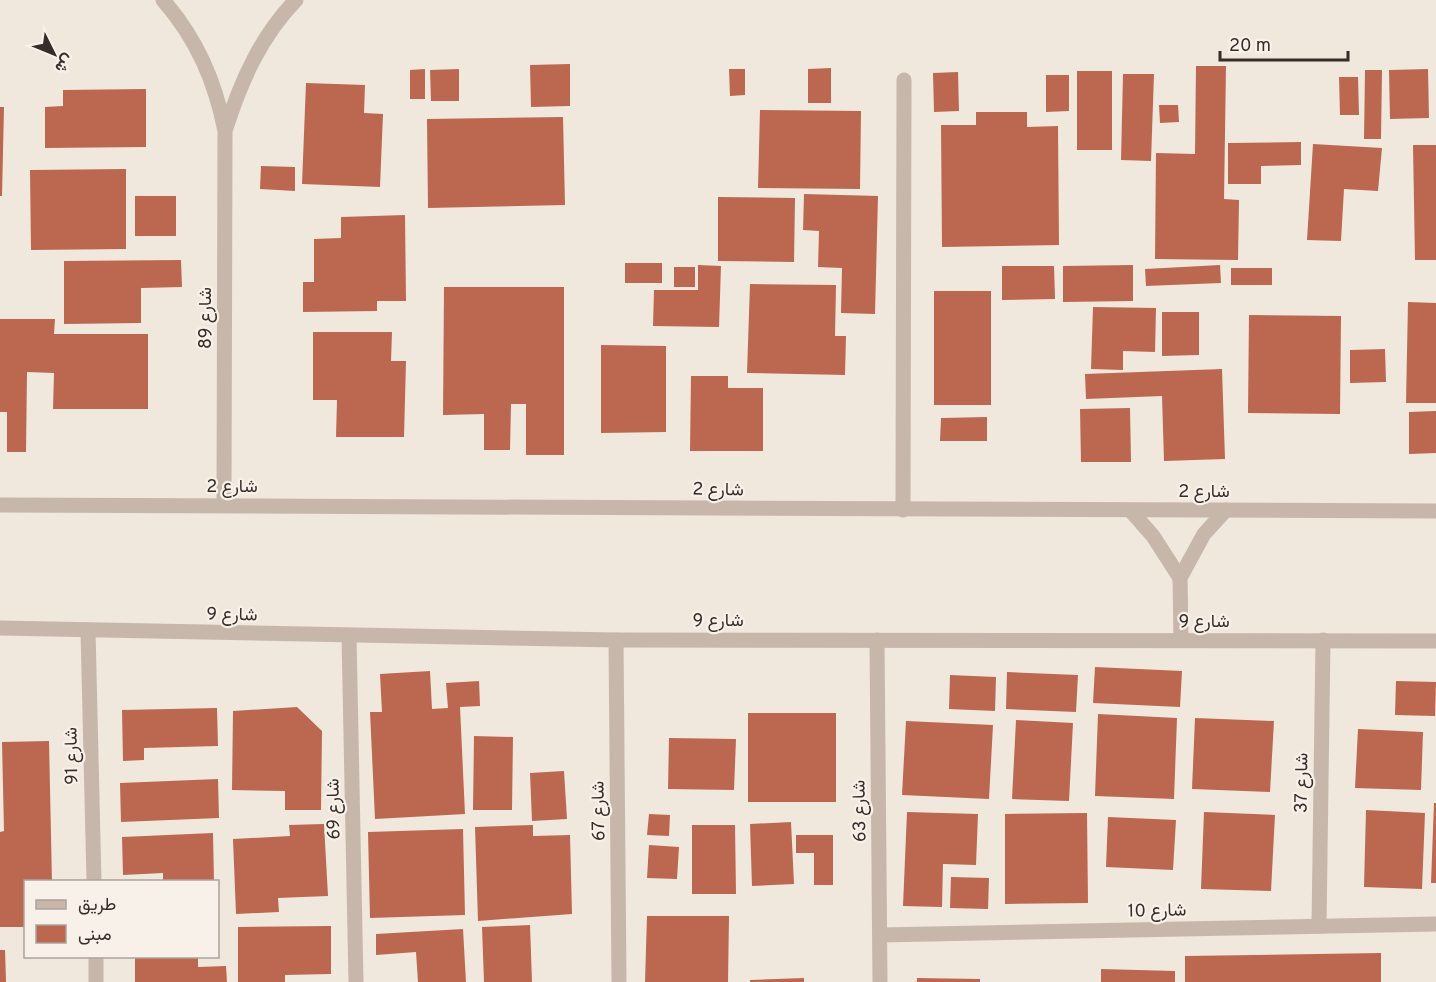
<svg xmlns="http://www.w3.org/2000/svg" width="1436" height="982" font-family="Overpass,Vazirmatn,sans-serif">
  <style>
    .building { fill: #bc6850 }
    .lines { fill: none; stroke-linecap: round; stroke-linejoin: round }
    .minor { stroke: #c7b7aa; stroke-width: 15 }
    .labels { text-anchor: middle; stroke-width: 4.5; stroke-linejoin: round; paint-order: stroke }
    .street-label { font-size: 18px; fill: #362d29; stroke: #f8f1e9 }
  </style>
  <rect width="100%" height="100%" fill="#f0e7dd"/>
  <g class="building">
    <polygon points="570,64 570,106 531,107 530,65"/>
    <polygon points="1196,66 1226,66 1224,199 1239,200 1238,260 1155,259 1156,153 1195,154"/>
    <polygon points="831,68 831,103 808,103 808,69"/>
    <polygon points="425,69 425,99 410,99 410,70"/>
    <polygon points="459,69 459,101 431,101 430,70"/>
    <polygon points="729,69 745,69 745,95 730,96"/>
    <polygon points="1428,69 1429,118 1390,119 1389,70"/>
    <polygon points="1365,70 1382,70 1381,139 1364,139"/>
    <rect x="1077" y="71" width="35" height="79"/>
    <polygon points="958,72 959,111 934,112 933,73"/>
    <polygon points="1123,74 1154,74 1151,161 1121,160"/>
    <polygon points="1046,75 1069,75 1069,111 1046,112"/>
    <polygon points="1339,77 1358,77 1359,115 1340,115"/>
    <polygon points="306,83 365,85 364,113 383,114 380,187 302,184"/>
    <polygon points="146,89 146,147 45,148 45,107 63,106 63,90"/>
    <polygon points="1159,105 1178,105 1179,122 1160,123"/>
    <polygon points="0,107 4,107 2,196 0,196"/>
    <polygon points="760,110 861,111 860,189 758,188"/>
    <polygon points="976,112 1027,112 1027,127 1058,126 1059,245 942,247 941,125 976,125"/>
    <polygon points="563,117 565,205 428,208 427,119"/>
    <polygon points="1301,142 1301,165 1261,166 1261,184 1228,184 1228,143"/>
    <polygon points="1313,144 1382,148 1378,191 1344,189 1341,241 1307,240"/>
    <polygon points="1413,145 1436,145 1436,260 1415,260"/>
    <polygon points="261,166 295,167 295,191 260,189"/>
    <polygon points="126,169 126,249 31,250 30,170"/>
    <polygon points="804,194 878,196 875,314 841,313 842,268 818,267 819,231 803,230"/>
    <rect x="135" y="196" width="41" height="40"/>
    <polygon points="718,197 795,198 794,262 718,261"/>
    <polygon points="405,215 406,301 377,301 377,311 303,312 303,282 314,282 314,239 341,238 341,217"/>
    <polygon points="181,260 182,287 141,288 141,323 64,324 64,261"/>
    <rect x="625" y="263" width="37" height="20"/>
    <polygon points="698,265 721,266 719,327 653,326 654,290 698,290"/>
    <polygon points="1133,265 1133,301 1063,302 1063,266"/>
    <polygon points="1220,265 1221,283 1146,286 1145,269"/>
    <polygon points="1002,266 1054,266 1055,299 1002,300"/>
    <rect x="674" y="267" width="21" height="20"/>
    <rect x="1231" y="268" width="41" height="17"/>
    <polygon points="750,284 836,285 835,336 846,336 845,375 747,373"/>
    <polygon points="444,287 564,287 564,455 526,455 526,404 511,404 510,450 484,450 484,414 443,415"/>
    <rect x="934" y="291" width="57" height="114"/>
    <polygon points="1408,302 1436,303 1436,403 1406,403"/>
    <polygon points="1093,307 1156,308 1155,352 1123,351 1123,370 1091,369"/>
    <polygon points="1162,312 1199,312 1199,355 1162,356"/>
    <polygon points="1249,315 1341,316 1340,414 1248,413"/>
    <polygon points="0,319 55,319 54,334 148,334 148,409 53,409 54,373 27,372 26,452 7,452 7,412 0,412"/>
    <polygon points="313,332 392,332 391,361 406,361 404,437 336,437 337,400 313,400"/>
    <polygon points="601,345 666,346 666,432 601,433"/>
    <polygon points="1385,349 1386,382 1350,383 1350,350"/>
    <polygon points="1222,369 1225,459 1164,461 1162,396 1086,399 1085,374"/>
    <polygon points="691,376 728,376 728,388 763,388 763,451 690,451"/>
    <polygon points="1130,408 1131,462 1081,462 1080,409"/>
    <polygon points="1436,411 1436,453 1409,454 1409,412"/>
    <polygon points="987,417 987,441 940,441 941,418"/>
    <polygon points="1095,667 1182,671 1180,707 1093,703"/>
    <polygon points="430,671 432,709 448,708 446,683 479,681 480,706 460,707 465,814 375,819 370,712 382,712 380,674"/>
    <polygon points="1007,672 1078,675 1076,712 1006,709"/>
    <polygon points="950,675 996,677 995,711 949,709"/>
    <polygon points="1396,681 1436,682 1435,716 1395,715"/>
    <polygon points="297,707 322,731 321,810 285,810 285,791 232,790 233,711"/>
    <polygon points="217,708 218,746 144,748 144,760 123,761 122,710"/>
    <rect x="748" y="713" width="88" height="89"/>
    <polygon points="1098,714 1177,718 1174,799 1095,796"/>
    <polygon points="1195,718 1274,721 1270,792 1192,789"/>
    <polygon points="1016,720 1073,723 1069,801 1012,799"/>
    <polygon points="906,721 993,725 989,799 902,795"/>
    <polygon points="1358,729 1423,732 1421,790 1355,788"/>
    <polygon points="474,736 513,737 512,810 473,810"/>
    <polygon points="669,738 736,739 734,790 668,789"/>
    <polygon points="49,741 52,882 26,882 26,927 0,927 0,832 4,831 2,742"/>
    <polygon points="564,771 567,819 532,821 530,773"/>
    <polygon points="218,779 219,818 121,822 120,783"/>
    <polygon points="1434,803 1436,803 1436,883 1431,883"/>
    <polygon points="1366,810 1425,813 1422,889 1364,887"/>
    <polygon points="907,812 978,814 976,865 943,864 942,907 903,906"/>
    <polygon points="1204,812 1275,815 1271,891 1201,889"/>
    <polygon points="1087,813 1088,903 1005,904 1005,814"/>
    <polygon points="649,814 670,815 669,836 647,835"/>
    <polygon points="1108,817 1176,820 1173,870 1106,867"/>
    <polygon points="791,822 794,884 752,886 750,824"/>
    <polygon points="324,824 328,896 278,898 279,912 236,914 233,839 290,836 289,825"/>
    <polygon points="533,825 533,836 570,835 572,914 478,921 475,827"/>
    <polygon points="692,825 735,825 736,894 692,894"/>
    <polygon points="463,829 465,915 370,918 368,832"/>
    <polygon points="213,833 214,882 163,882 163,873 123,875 122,837"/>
    <polygon points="796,835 833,835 833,885 814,885 814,853 796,853"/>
    <polygon points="649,845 679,847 677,879 647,878"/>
    <polygon points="951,877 989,878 988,909 950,908"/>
    <polygon points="647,916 729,916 728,982 645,982"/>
    <polygon points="530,925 532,982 484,982 482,927"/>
    <polygon points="331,926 331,974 285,975 285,982 238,982 238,927"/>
    <polygon points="463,929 466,982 418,982 416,952 376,955 376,934"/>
    <polygon points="0,950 5,950 6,982 0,982"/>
    <polygon points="1381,953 1381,982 1185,982 1185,956"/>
    <polygon points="135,956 198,956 198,967 226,966 227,982 135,982"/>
    <polygon points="1101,969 1175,971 1175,982 1101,982"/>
    <polygon points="804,978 804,982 750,982 750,980"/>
    <polygon points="917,978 980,979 980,982 917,982"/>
  </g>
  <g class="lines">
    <g class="minor">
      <path d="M163,0C197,39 215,81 225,131L224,505"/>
      <path d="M226,128C241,81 261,36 296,0"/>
      <polyline points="0,505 1436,511"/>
      <polyline points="903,510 904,80"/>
      <polyline points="1131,511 1153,536 1180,578"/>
      <polyline points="0,628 616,640 1436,641"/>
      <polyline points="88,630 94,882"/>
      <polyline points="349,636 356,982"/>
      <polyline points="616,640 619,982"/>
      <polyline points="877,640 880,982"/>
      <polyline points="1181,640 1180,578 1204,534 1226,510"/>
      <polyline points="1319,926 1323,640"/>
      <polyline points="880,935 1436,924"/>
      <polyline points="96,956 96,982"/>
    </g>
  </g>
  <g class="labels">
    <g class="street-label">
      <text transform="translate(205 318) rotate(-90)" y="6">شارع 89</text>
      <text x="232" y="492">شارع 2</text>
      <text transform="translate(718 489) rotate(1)" y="6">شارع 2</text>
      <text x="1204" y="497">شارع 2</text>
      <text transform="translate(232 614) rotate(1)" y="6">شارع 9</text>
      <text x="718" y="626">شارع 9</text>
      <text x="1204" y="627">شارع 9</text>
      <text transform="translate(71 756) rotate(-91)" y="6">شارع 91</text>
      <text transform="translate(1301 783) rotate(-89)" y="6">شارع 37</text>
      <text transform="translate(333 809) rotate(-91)" y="6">شارع 69</text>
      <text transform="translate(598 811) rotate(-91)" y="6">شارع 67</text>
      <text transform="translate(859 811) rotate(-91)" y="6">شارع 63</text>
      <text transform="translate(1157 910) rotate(-1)" y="6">شارع 10</text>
    </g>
  </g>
  <rect x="24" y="880" width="195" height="78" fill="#f8f1e9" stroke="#aaa39c" stroke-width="1.5"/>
  <rect x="36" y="900" width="30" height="9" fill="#c7b7aa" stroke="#aaa39c" stroke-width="1.5"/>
  <text x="78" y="910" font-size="18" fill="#362d29">طريق</text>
  <rect x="36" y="925" width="30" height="18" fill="#bc6850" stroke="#aaa39c" stroke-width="1.5"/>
  <text x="78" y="940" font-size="18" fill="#362d29">مبنى</text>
  <g transform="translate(54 54) rotate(133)" stroke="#f8f1e9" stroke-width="4.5" paint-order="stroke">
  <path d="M0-4.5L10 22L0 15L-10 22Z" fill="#362d29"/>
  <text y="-9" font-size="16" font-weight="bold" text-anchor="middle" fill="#362d29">ش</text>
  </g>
  <path d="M1220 51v9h128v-9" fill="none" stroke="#362d29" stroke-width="3"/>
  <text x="1229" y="51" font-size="18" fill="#362d29" stroke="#f8f1e9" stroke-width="4.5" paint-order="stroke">20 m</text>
</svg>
